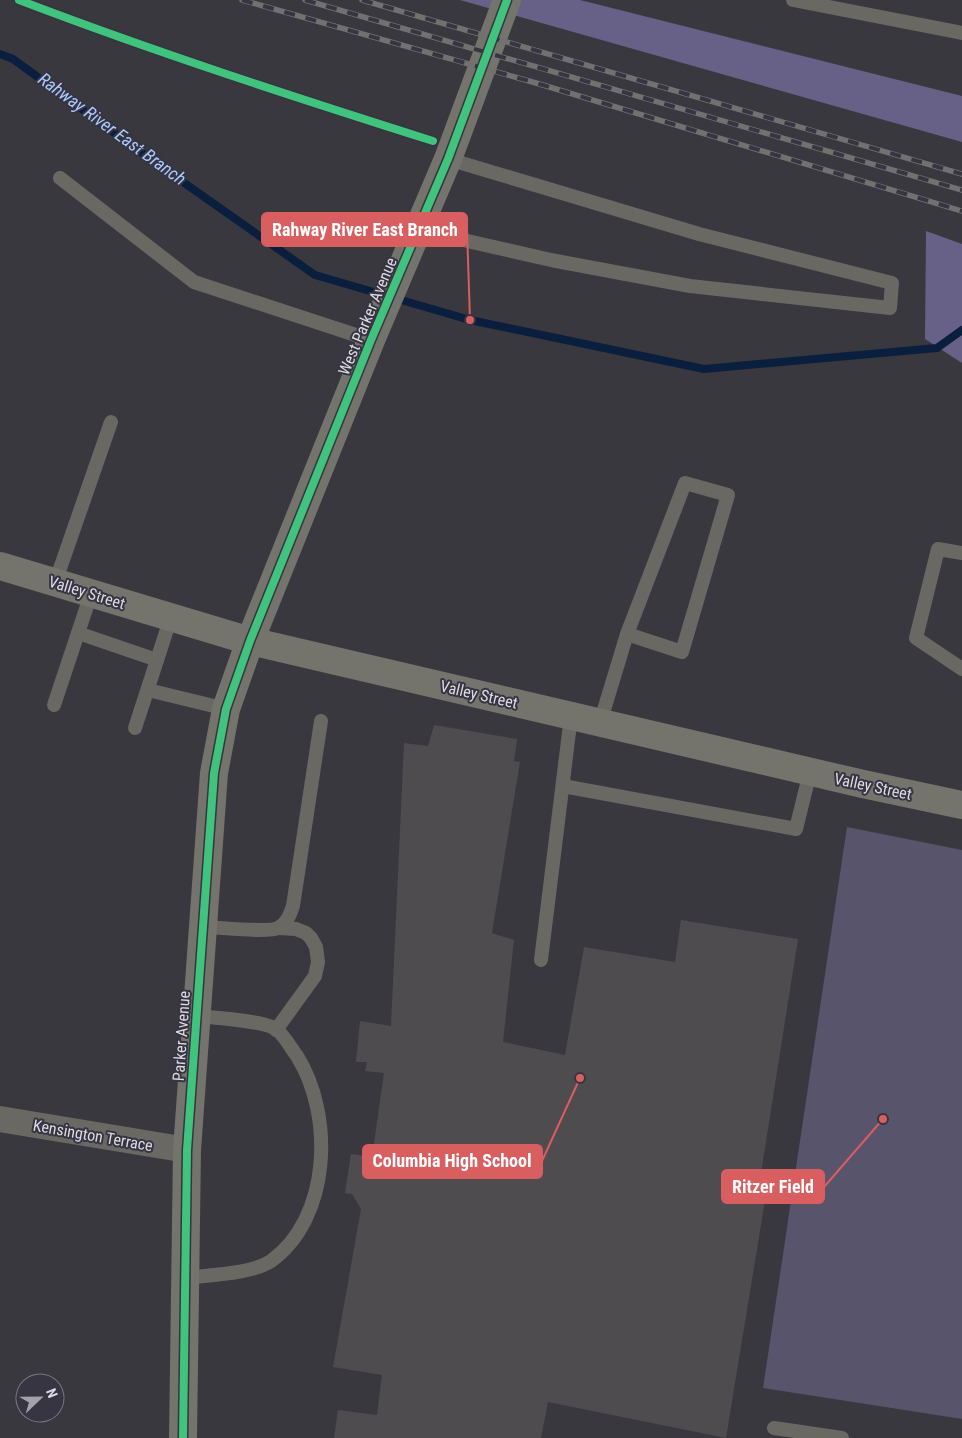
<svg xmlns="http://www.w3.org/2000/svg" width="962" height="1438" font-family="'Roboto Condensed',sans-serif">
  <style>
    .green { fill: #57546b }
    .forest { fill: #676188 }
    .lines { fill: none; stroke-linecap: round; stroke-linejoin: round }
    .stream { stroke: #0a1f3d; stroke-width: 8 }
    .building { fill: #4f4c50 }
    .lane { stroke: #696863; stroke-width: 14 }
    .street { stroke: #696863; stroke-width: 26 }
    .secondary { stroke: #74736c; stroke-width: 28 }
    .rail-casing { stroke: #727170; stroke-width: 5.5 }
    .rail { stroke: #363541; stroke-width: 4; stroke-dasharray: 11; stroke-linecap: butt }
    .cycleway-casing { stroke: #363541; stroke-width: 11 }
    .cycleway { stroke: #40c37c; stroke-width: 8 }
    .labels { text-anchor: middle; stroke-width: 4; stroke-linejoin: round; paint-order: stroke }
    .street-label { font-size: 16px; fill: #dcdbe3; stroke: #363541 }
    .water-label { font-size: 18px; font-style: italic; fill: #a8c9fc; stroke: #363541 }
    .leader { fill: none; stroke: #d85e60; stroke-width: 2 }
    .callout-dot { fill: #d85e60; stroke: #363541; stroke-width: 2 }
    .callout { fill: #d85e60; stroke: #d85e60; stroke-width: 2 }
    .callout-label { font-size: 18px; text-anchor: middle; font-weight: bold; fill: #fff }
  </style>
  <rect width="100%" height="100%" fill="#38383e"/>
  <polygon class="green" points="847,827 962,850 962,1419 763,1388"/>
  <g class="forest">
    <polygon points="460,0 580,0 962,96 962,142"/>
    <polygon points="926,231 962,244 962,363 925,339"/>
  </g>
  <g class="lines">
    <polyline class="stream" points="0,54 13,59 153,161 315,275 470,320 704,369 937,348 962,330"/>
  </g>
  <polygon class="building" points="434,725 517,739 514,761 520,762 492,933 514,940 503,1042 565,1055 584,947 675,962 681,920 798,939 761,1173 769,1176 726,1438 548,1402 541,1438 334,1438 338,1410 377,1415 382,1375 333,1367 361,1209 352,1194 345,1193 351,1154 372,1157 384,1073 365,1071 367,1062 356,1062 360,1021 391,1026 404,743 428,746"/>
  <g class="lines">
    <g class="lane">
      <polyline points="793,0 962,33"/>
      <polyline points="60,178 194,282 371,340"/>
      <polyline points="419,230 551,260 690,286 890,308 892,283 699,234 448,159"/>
      <polyline points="962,553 938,549 916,638 962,669"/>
      <polyline points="55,583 111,422"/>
      <polyline points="78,633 157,660"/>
      <polyline points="148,690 226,709"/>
      <polyline points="54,705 91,594"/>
      <polyline points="600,723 627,634 685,483 728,495 682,652 627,634"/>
      <polyline points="135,728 171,617"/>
      <polyline points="563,786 796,829 810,772"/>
      <path d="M203,927C217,927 268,933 278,928C287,924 290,914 293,906L321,721"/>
      <polyline points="541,960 571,716"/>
      <polyline points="276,1030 315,976 318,962 316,947 311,938 306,933 296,929 279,928"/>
      <path d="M185,1278C209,1275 252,1274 271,1261C331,1218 334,1115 297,1056C291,1048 284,1035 276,1029C261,1020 215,1018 197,1016"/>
      <polyline points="774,1428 842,1438"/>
    </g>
    <polyline class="street" points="0,1119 187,1150"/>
    <g class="secondary">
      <polyline points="0,566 250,641 863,784 962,805"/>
      <polyline points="183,1438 187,1150 214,773 226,709 250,641 371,340 448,159 507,0"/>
    </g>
    <defs>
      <g id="rail">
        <polyline points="242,0 536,83 962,211"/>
        <polyline points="305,0 962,190"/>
        <polyline points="362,0 962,174"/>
      </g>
    </defs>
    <use href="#rail" class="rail-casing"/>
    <use href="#rail" class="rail"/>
    <defs>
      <g id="cycleway">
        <path d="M19,0C155,52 294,97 433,141"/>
        <polyline points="183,1438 187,1150 214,773 226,709 250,641 371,340 448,159 507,0"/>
      </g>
    </defs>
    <use href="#cycleway" class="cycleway-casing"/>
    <use href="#cycleway" class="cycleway"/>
  </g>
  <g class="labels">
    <g class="street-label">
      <text transform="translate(367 316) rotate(-67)" y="6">West Parker Avenue</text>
      <text transform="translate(87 592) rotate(17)" y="6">Valley Street</text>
      <text transform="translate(479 694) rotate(13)" y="6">Valley Street</text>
      <text transform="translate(873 786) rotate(12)" y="6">Valley Street</text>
      <text transform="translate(181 1036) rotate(-86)" y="6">Parker Avenue</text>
      <text transform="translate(93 1135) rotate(10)" y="6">Kensington Terrace</text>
    </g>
    <g class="water-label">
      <text transform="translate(112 129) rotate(36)" y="6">Rahway River East Branch</text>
    </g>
  </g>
  <path class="leader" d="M470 320L467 229M580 1078L542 1161M883 1119L824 1187"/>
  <g class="callout-dot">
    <circle cx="470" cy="320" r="5"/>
    <circle cx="580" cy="1078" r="5"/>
    <circle cx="883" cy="1119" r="5"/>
  </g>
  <g class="callout">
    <rect x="262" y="213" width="205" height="33" rx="5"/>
    <rect x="363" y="1145" width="179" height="33" rx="5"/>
    <rect x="722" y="1170" width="102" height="33" rx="5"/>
  </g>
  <g class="callout-label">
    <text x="365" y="236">Rahway River East Branch</text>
    <text x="452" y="1167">Columbia High School</text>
    <text x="773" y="1193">Ritzer Field</text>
  </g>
  <g transform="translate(40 1398) rotate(68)"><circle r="24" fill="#363541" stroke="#787782"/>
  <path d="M0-4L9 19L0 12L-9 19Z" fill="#a3a2a9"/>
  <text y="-8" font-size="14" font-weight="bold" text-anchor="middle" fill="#dcdbe3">N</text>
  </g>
</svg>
